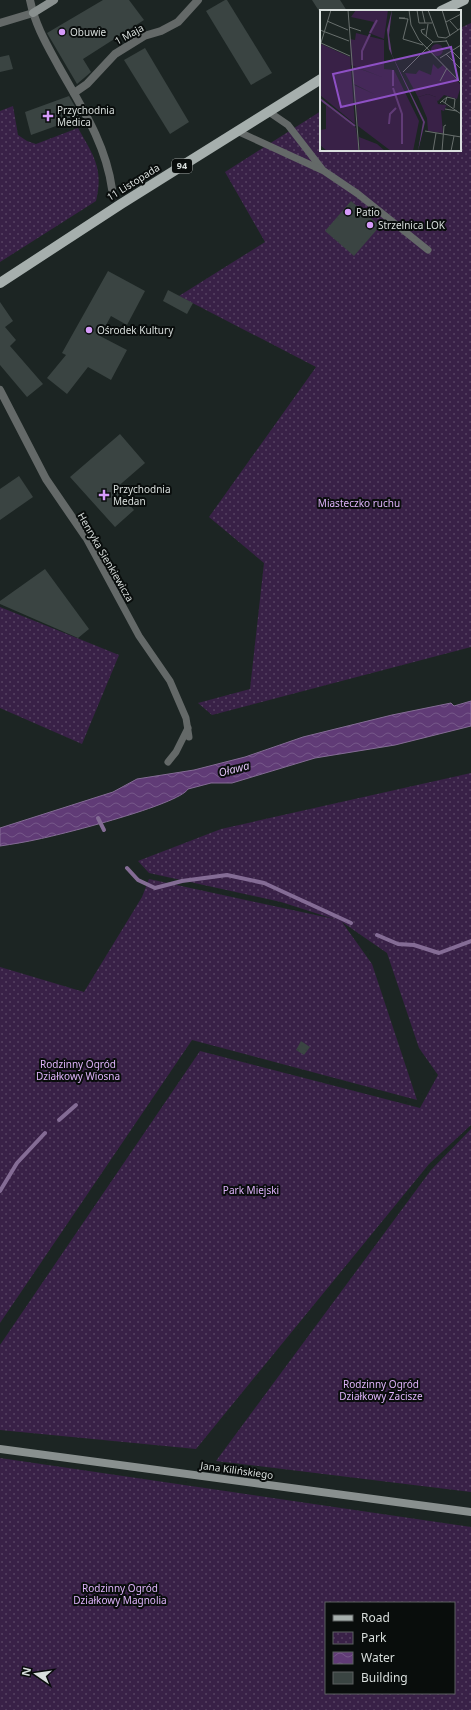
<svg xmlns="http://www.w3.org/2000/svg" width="471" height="1710" font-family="'Noto Sans',sans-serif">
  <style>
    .park { fill: url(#park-dots); fill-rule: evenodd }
    .water { fill: url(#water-waves); stroke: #846c95 }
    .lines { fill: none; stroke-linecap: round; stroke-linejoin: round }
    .stream { stroke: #846c95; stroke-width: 4 }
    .building { fill: #3a4442 }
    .lane { stroke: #646968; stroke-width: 7 }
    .street { stroke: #646968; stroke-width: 8 }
    .secondary { stroke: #89908f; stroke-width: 8 }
    .primary { stroke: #a6afad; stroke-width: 10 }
    .poi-dot { fill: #d69bfa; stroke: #090d0c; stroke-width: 1.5 }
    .labels { text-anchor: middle; stroke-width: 4; stroke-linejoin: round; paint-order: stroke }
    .shield { fill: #090d0c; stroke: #9ba09e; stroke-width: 1 }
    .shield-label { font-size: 9px; font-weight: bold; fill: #d9dfdd }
    .poi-label { font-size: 10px; fill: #d9dfdd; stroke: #090d0c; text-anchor: start }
    .street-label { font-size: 10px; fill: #d9dfdd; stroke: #090d0c }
    .park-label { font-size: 10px; fill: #deb3fa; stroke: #090d0c }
    .water-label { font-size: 11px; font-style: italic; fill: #dfbff4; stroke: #090d0c }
    .inset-river { fill: none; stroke: #603b76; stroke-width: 2 }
    .inset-road { fill: none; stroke: #686f6d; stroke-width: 1 }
    .view { fill: #8e50c5; fill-opacity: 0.15; stroke: #8e50c5; stroke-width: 2 }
    .inset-edge { fill: none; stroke: #d9dfdd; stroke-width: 2 }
  </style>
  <defs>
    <pattern id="park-dots" width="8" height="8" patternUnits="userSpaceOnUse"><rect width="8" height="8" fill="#392147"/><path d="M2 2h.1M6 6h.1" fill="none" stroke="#554161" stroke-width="1.8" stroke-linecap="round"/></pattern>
    <pattern id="water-waves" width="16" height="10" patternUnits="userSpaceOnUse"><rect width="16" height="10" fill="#603b76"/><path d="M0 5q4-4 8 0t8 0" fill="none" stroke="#765789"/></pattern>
  </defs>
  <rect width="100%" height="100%" fill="#1c2523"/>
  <g class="park">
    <polygon points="471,23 471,647 212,715 198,703 250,689 264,563 209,517 316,367 179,296 265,242 225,172 321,111 321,150 460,150 460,28"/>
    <path d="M13,106L18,135L27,141L36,144L78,128C93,155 104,168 96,201L0,262V111Z"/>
    <polygon points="0,607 119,655 82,744 0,708"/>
    <polygon points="471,773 471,1125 429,1164 196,1449 0,1430 0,1345 200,1051 420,1108 438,1075 419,1048 387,953 342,922 372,964 417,1100 192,1040 0,1323 0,967 84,992 142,897 149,879 334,919 281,902 149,873 138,861 221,829"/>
    <polygon points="471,1129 471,1492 216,1461 431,1170"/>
    <path d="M0,1458L471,1527V1710H0ZM326,1603H454V1693H326Z"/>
  </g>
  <path class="water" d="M471,701V726L395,745L315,758L232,783H211L188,789C178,805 63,834 39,839C26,842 13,844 0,846V828L113,792L137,779L194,770L245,757L303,737L392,715L451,703L454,706Z"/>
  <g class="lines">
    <g class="stream">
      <polyline points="98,818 104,830"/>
      <polyline points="127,868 138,880 155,888 182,881 227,875 264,883 351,923"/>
      <polyline points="377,935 398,944 414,945 439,953 471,941"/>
      <polyline points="59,1120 76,1105"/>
      <polyline points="0,1191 17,1163 45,1133"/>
    </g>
  </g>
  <g class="building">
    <polygon points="103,0 129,0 144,20 83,59 91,72 77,84 47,33"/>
    <polygon points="225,0 227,0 272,73 251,85 206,11"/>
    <polygon points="312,0 340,0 347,11 319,11"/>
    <polygon points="145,48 189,122 170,134 124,60"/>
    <polygon points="9,55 13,69 0,72 0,57"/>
    <polygon points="69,96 81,117 31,135 25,112"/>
    <polygon points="351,201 380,226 354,256 325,231"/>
    <polygon points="108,271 145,291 127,325 111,316 100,336 127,350 111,380 88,367 67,394 47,378 66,355 62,353"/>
    <polygon points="168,290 193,303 187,314 163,301"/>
    <polygon points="0,302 13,321 5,327 16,340 10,346 43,384 27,397 0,365"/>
    <polygon points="120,434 145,463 115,489 134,510 115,527 70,477"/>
    <polygon points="19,476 33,497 0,520 0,489"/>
    <polygon points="45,569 89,629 78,638 0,604 0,601"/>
    <polygon points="301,1041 310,1047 304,1055 296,1050"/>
  </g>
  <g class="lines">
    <g class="lane">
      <polyline points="269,112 288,125 322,169"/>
      <polyline points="237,131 324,171 358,194 428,250"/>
      <polyline points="85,536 139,636 170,681 186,718 189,737"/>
      <polyline points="168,762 176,752 188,728"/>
    </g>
    <g class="street">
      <path d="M30,0C35,25 47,45 59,67C81,106 106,144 112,189"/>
      <polyline points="0,23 33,13"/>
      <polyline points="74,93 87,84 115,54 144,36 161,31 178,22 198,0"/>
      <polyline points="0,390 46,479 85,536"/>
    </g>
    <g class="secondary">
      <polyline points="33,13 54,0"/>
      <polyline points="0,1449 471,1512"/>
    </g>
    <g class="primary">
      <polyline points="441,11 464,0"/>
      <polyline points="0,283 121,204 321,79"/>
    </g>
  </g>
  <g class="poi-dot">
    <circle cx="62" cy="32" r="4"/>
    <path d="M46 110h4v4h4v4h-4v4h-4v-4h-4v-4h4z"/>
    <circle cx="348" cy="212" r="4"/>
    <circle cx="370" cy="225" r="4"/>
    <circle cx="89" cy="330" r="4"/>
    <path d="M102 489h4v4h4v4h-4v4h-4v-4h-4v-4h4z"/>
  </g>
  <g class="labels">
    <rect class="shield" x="172" y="159" width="20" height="14" rx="3"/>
    <g class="shield-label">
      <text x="182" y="169">94</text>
    </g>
    <g class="poi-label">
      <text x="70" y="36">Obuwie</text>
      <text x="57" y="114">Przychodnia<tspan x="57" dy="12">Medica</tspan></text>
      <text x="356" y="216">Patio</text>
      <text x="378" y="229">Strzelnica LOK</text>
      <text x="97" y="334">Ośrodek Kultury</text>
      <text x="113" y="493">Przychodnia<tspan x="113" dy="12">Medan</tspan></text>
    </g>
    <g class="street-label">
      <text transform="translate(129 34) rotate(-29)" y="4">1 Maja</text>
      <text transform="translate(133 182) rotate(-32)" y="4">11 Listopada</text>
      <text transform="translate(106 557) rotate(60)" y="4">Henryka Sienkiewicza</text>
      <text transform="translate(237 1470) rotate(8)" y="4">Jana Kilińskiego</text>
    </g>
    <g class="park-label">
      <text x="359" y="507">Miasteczko ruchu</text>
      <text x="78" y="1068">Rodzinny Ogród<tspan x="78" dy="12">Działkowy Wiosna</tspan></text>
      <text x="251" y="1194">Park Miejski</text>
      <text x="381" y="1388">Rodzinny Ogród<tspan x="381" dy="12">Działkowy Zacisze</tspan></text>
      <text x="120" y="1592">Rodzinny Ogród<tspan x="120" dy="12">Działkowy Magnolia</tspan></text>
    </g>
    <g class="water-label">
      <text transform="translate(234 769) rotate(-14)" y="4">Oława</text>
    </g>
  </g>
  <g transform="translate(320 10)">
    <rect width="141" height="141" fill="#1c2523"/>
    <path d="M36,0H68L64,29L49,23L54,12L31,7ZM108,84L116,87L118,94L125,95L121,92L130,98L126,96L124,101L121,100L123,123L108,121L107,108L98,87Z" fill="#392147"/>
    <path d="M36,23L64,30V59L74,60L99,111L93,141H71L38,116L34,75L54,84L34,74L32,56L62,67L31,55L30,29L35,30ZM1,34L30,47L35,114L0,85ZM111 40a6 6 0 1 1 12 0a6 6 0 1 1-12 0ZM113,54L118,59L123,55L137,70L141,76L137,89L124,85L118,91L115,90L116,87L108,84L98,87L85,63L96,64L99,60L111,65ZM6,95L36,118L39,141H7L0,135V120L6,119ZM39,127L57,134L65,141H40Z" fill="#392147"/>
    <path d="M72,0L69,25L72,45L105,112L98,141L103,112L69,39L67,20Z" fill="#603b76"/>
    <path class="inset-river" d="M50,23L57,10M42,50V41L50,24M73,76V60M73,78L82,104V134M0,89L35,116M69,114L70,104L76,98"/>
    <path class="inset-road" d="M28,0L39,141M89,0L91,15L99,30L141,73M97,0L99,13H112M102,0L105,13M108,0L118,27L126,28L141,18M122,0L130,26M85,8H79L88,9M88,9L83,29L103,35M7,11L28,20M130,11L138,20M126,12L141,4M29,17L41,21M105,19L101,20L102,23L113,32L127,31M0,20L29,31M106,26L108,14M126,30L131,40L141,50M1,33L30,46M0,36L11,0M126,44L141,59M120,48L141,35M83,62L113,32M120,71L127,58M127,87L135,89L134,98M122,91L127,87L125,93M120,93L122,91L141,104M125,99L137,101M105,121L141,127M113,141L116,123M122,141L124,116L126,115M131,141L134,126"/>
    <path class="view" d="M131,37L138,70L21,97L13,64Z"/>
    <rect width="141" height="141" class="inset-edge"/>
  </g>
  <rect x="325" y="1602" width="130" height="92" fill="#090d0c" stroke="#5c6160"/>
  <rect x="333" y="1615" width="20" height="6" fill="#a6afad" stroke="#5c6160"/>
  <text x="361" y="1622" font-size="12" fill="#d9dfdd">Road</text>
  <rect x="333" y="1632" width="20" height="12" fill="url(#park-dots)" stroke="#5c6160"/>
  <text x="361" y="1642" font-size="12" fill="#d9dfdd">Park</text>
  <rect x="333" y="1652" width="20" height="12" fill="url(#water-waves)" stroke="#5c6160"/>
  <text x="361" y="1662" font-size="12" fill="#d9dfdd">Water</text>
  <rect x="333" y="1672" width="20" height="12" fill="#3a4442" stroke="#5c6160"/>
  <text x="361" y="1682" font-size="12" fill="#d9dfdd">Building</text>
  <g transform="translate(36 1674) rotate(283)" stroke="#090d0c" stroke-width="3" paint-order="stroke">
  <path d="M0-3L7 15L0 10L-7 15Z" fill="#d9dfdd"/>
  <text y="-6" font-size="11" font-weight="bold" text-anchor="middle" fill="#d9dfdd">N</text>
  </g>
</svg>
